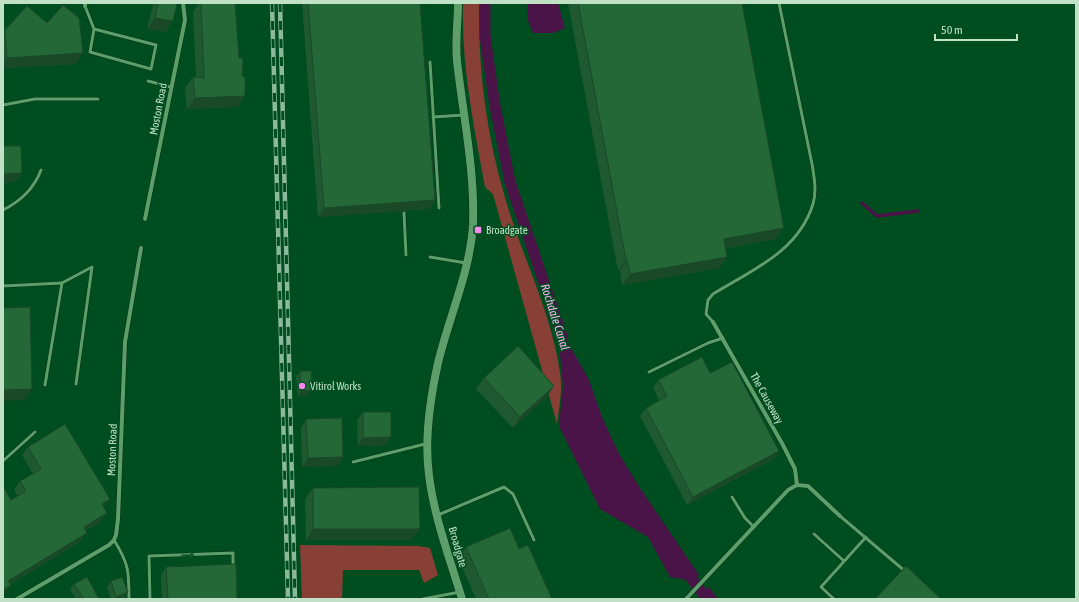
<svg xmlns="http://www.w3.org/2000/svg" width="1079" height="602" font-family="'Asap Condensed',sans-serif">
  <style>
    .green { fill: #884036 }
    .water { fill: #4b1448 }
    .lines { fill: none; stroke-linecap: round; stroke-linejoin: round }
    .stream { stroke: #4b1448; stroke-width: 3.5 }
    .canal { stroke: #4b1448; stroke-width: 11 }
    .lane-casing { stroke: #0b2f16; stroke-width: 4 }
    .street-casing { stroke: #0b2f16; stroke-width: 5 }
    .secondary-casing { stroke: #0b2f16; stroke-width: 9 }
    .lane { stroke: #5c9f6b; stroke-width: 3 }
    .street { stroke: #5c9f6b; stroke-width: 4 }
    .secondary { stroke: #5c9f6b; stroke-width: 8 }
    .rail-casing { stroke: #8cb999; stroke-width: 4.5 }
    .rail { stroke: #004e20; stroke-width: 3; stroke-dasharray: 9; stroke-linecap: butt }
    .wall { fill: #1f5930 }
    .shaded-wall { fill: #194927 }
    .building { fill: #246838; stroke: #194927 }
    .oneway { stroke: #0e5a2b }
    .poi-dot { fill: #f689ed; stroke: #004e20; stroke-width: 1.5 }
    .labels { text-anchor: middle; stroke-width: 3; stroke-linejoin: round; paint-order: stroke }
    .street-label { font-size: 11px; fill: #c0e1c5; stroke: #004e20 }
    .poi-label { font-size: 11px; fill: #c0e1c5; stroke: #004e20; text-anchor: start }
    .water-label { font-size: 12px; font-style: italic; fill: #f8b4f1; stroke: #004e20 }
  </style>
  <rect width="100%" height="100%" fill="#004e20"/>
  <g class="green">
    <path d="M463,3H479C478,67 486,132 504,194C520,253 552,312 560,373C563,390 559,407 557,424L493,194L485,187C474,126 461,65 463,3Z"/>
    <polygon points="300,545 418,546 430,548 438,575 424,583 419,570 343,570 342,599 302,599"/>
  </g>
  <g class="water">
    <polygon points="528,3 558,3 565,28 553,33 533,33 527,18"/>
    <polygon points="557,323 589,380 602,417 618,452 638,485 699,575 694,581 670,577 648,537 600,509 559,426 563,386"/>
    <polygon points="709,587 718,599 698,599"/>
  </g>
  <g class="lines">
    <polyline class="stream" points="862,203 877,216 918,211"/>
    <g class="canal">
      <polyline points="485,3 485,36 495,106 510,182 562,336"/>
      <polyline points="685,570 707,599"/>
    </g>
    <defs>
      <g id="lane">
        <polyline points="85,6 94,29 90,52 151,69 156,45 94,29"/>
        <polyline points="430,62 439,208"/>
        <polyline points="148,81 171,87"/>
        <polyline points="3,105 35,99 98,99"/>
        <polyline points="433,117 464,115"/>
        <path d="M3,210C21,201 34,189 41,170"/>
        <polyline points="404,213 406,255"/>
        <polyline points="430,257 466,263"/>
        <polyline points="62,283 92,267 76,384"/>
        <polyline points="3,286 62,283 45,385"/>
        <path d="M713,322L706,314L708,300L713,294C752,270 798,252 813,204C817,191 814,176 812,164L779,3"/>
        <polyline points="649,372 708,343 723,338"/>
        <polyline points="3,461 35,432"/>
        <polyline points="353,462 425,444"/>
        <polyline points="732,497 745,518 754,527"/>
        <polyline points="438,515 504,487 513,494 534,540"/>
        <polyline points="840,516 906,572"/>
        <polyline points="814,534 844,561"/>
        <path d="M114,540C129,564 129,572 129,599"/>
        <polyline points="150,599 149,556 233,553 233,567"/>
        <polyline points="423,599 460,592"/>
        <polyline points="834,599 821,587 866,537"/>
      </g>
      <g id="street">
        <polyline points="85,3 85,6"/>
        <polyline points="145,219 185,20 183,3"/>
        <polyline points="713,322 783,445 795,469 797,485"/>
        <polyline points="17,599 109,545 114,540 116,535 118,519 125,342 141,248"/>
        <polyline points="686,599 788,490 797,485 808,486 840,516"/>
      </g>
      <path id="secondary" d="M458,3C458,22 455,42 457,61C463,115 475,170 473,225C470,272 449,317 438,363C430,399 424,438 429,475C434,517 450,559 462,599"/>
    </defs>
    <use href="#lane" class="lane-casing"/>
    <use href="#street" class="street-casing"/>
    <use href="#secondary" class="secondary-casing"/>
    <use href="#lane" class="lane"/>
    <use href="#street" class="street"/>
    <use href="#secondary" class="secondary"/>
    <defs>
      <g id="rail">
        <polyline points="272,3 288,599"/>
        <polyline points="280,3 295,599"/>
      </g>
    </defs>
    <use href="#rail" class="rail-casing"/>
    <use href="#rail" class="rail"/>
  </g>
  <g class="wall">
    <polygon points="153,3 177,3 166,32 147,29 153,5"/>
    <polygon points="199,3 201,3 238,107 187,109 185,88 193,77 196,77 193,12"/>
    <polygon points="302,3 420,3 435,200 429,209 318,217"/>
    <polygon points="568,3 742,3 776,239 726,248 720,268 622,285 620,271 618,271"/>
    <polygon points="5,30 76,64 3,68 3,33"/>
    <polygon points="300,371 308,396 298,396 296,376"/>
    <polygon points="710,373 779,451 774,459 687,505 640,416 646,408 659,400 653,388 658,380"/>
    <polygon points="484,378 547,397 513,428 476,389"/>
    <polygon points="363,412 385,446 358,446 357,420"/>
    <polygon points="306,419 343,457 337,466 302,467 301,428"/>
    <polygon points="28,447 110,499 104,508 101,522 86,531 81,541 11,584 5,593 3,594 3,486 11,500 18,496 14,490 20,481 33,474 22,455"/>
    <polygon points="313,488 412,540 306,540 305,499"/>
    <polygon points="466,547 519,549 552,599 476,599 458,558"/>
    <polygon points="166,567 237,599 162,599 161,575"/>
    <polygon points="111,581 125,598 122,599 111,599 107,587"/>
    <polygon points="74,584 99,599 76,599 70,589"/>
  </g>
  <g class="shaded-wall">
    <polygon points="155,18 173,21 166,32 147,29"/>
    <polygon points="83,53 76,64 3,68 3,63 7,58"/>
    <polygon points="245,96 238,107 187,109 195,98"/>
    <polygon points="22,173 15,182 3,183 3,174"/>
    <polygon points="435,200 429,209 318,217 324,208"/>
    <polygon points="784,228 776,239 717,250 724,239"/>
    <polygon points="727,257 720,268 622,285 630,274"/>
    <polygon points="626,260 627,260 620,271 618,271"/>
    <polygon points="554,386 547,397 513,428 520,417"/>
    <polygon points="32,389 24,400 3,401 3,390"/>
    <polygon points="312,390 308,396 298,396 301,391"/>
    <polygon points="391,437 385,446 358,446 363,438"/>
    <polygon points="779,451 774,459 687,505 693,497"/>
    <polygon points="343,457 337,466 302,467 308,458"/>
    <polygon points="110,499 105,507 96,512 102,504"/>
    <polygon points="107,513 101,522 78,536 84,527"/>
    <polygon points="313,529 420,529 412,540 306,540"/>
    <polygon points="87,533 81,541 3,589 8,581"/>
    <polygon points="11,585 5,593 3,594 3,590"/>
    <polygon points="128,592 125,598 122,599 115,599 116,597"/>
  </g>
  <g class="building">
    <polygon points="158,3 177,3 173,21 155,18"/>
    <polygon points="201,3 235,3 239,58 243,58 242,76 245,77 245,96 195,98 193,77 204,78"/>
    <polygon points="308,3 420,3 435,200 324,208"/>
    <polygon points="578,3 742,3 784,228 724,239 727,257 630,274 627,260 626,260"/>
    <polygon points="63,5 79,18 83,53 7,58 5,30 27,6 47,23"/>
    <polygon points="3,146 21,146 22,173 3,174"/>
    <polygon points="30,307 32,389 3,390 3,308"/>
    <polygon points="518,346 554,386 520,417 484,378"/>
    <polygon points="702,357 710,373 732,362 779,451 693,497 646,408 667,396 658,380"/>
    <polygon points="300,371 311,371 312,390 301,391"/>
    <polygon points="363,412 391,412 391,437 363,438"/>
    <polygon points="342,418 343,457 308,458 306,419"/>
    <polygon points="65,424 110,499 102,504 107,513 84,527 87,533 8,581 11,585 3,590 3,486 11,500 26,491 20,481 41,469 28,447"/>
    <polygon points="419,487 420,529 313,529 313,488"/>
    <polygon points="510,528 519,549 528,545 552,599 489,599 466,547"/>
    <polygon points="236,564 237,599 168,599 166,567"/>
    <polygon points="906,566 941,599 875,599"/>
    <polygon points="87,577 99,599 84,599 74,584"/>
    <polygon points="122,577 128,592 116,597 111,581"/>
  </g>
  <defs><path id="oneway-shaft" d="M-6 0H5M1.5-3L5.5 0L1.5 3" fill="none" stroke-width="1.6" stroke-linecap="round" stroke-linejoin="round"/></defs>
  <use class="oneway" href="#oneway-shaft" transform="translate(188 555) rotate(-2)"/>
  <g class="poi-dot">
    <rect x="474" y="226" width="8" height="8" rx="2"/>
    <circle cx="302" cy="386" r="4"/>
  </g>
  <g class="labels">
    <g class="street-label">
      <text transform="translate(158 109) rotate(-79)" y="4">Moston Road</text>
      <text transform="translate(767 398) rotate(61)" y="4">The Causeway</text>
      <text transform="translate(112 450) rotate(-88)" y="4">Moston Road</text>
      <text transform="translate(458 547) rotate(74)" y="4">Broadgate</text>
    </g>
    <g class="poi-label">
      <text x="486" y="234">Broadgate</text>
      <text x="310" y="390">Vitirol Works</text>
    </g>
    <g class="water-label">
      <text transform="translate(555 317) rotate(72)" y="4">Rochdale Canal</text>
    </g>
  </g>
  <rect width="1079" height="602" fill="none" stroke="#c0e1c5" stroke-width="8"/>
  <path d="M935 34v6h82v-6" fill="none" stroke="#c0e1c5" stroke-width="2"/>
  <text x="941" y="34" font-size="12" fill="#c0e1c5" stroke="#004e20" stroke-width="3" paint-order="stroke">50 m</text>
</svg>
